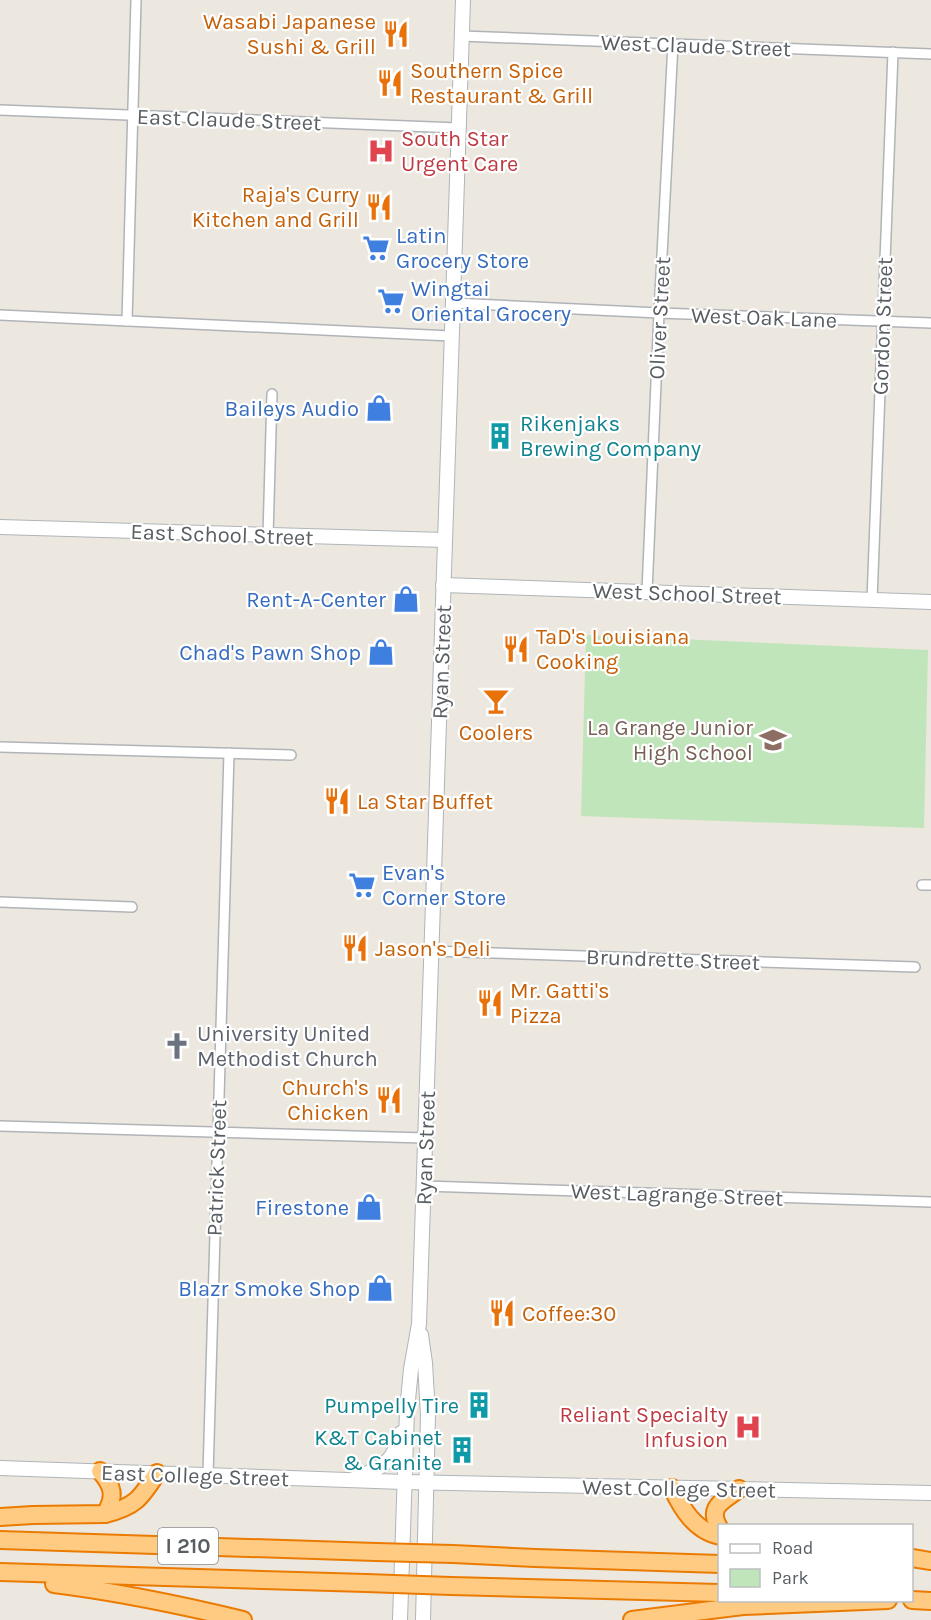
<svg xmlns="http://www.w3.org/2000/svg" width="931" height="1620" font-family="Karla,sans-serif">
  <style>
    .green { fill: #c1e5ba }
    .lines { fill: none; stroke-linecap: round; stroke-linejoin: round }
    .street-casing { stroke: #b0b4b8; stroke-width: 12 }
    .secondary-casing { stroke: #afb5b8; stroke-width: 16 }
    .highway-casing { stroke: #eb7b00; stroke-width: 20 }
    .street { stroke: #fff; stroke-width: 9 }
    .secondary { stroke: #fff; stroke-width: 14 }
    .highway { stroke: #ffcb83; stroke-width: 16 }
    .highway-bridge-casing { stroke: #eb7b00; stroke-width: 20; stroke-linecap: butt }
    .highway-bridge { stroke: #ffcb83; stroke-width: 16 }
    .labels { text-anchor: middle; stroke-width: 4.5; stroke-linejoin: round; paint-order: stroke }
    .shield { fill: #fff; stroke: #8a8e90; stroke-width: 1.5 }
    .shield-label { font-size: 21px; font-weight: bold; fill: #585e61 }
    .food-label { font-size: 22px; fill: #c56008; stroke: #fff; text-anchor: start }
    .street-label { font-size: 22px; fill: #585e61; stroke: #fff }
    .health-label { font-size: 22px; fill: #be3a42; stroke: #fff; text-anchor: start }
    .shop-label { font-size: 22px; fill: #366cbe; stroke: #fff; text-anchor: end }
    .culture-label { font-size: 22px; fill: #0d838f; stroke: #fff; text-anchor: end }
    .education-label { font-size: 22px; fill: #785e54; stroke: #fff; text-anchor: end }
    .worship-label { font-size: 22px; fill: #5b616d; stroke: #fff; text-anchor: start }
  </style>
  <rect width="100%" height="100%" fill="#ece7df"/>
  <polygon class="green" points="586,635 928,650 924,828 581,816"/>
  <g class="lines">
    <defs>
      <g id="street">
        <polyline points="461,36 931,54"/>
        <polyline points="0,110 458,128"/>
        <polyline points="453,303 659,313 931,323"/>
        <polyline points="0,315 451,336"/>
        <polyline points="127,321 136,0"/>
        <polyline points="268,536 272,394"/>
        <polyline points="647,592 659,313 673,43"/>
        <polyline points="872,600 893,52"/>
        <polyline points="0,747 291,755"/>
        <polyline points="922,885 931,885"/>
        <polyline points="0,902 132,907"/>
        <polyline points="431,951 915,967"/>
        <polyline points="0,1126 425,1138"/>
        <polyline points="424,1186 931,1202"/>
        <polyline points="208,1475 229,753"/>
      </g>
      <g id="secondary">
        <polyline points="0,527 445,540"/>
        <polyline points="443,585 931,602"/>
        <polyline points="421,1335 425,1363 428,1415 423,1620"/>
        <polyline points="0,1468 404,1482 931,1493"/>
        <path d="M354,1479C382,1467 393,1464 401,1433"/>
        <polyline points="400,1620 407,1410 411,1369 419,1324 463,0"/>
      </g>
      <g id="highway">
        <path d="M100,1471C113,1486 116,1496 105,1514"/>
        <path d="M672,1488C682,1509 695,1531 720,1536"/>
        <path d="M0,1517L33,1515L105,1514C135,1507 141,1498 157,1473"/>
        <path d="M720,1529C706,1507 723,1501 739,1489"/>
        <polyline points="0,1540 376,1552"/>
        <polyline points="453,1554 535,1558 720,1564"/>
        <polyline points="912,1558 931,1561"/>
        <polyline points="0,1572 366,1583"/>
        <path d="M54,1584C118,1592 181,1605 243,1620"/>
        <polyline points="451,1586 720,1593"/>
        <polyline points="912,1600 931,1601"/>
        <polyline points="632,1620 743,1606 888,1600"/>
      </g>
    </defs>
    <use href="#street" class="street-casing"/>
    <use href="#secondary" class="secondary-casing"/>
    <use href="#highway" class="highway-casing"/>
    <use href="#street" class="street"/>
    <use href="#secondary" class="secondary"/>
    <use href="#highway" class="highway"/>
    <defs>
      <g id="highway-bridge">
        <polyline points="376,1552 453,1554"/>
        <polyline points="366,1583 451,1586"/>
      </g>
    </defs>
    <use href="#highway-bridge" class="highway-bridge-casing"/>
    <use href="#highway-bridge" class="highway-bridge"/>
  </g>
  <defs>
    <symbol id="restaurant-bare" viewBox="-9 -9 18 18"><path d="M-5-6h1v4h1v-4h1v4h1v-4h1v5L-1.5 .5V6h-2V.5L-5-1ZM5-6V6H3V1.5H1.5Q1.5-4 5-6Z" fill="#e8710a" stroke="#fff" stroke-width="2.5" paint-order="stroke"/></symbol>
    <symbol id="hospital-bare" viewBox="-9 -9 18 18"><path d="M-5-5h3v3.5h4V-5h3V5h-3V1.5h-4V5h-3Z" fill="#e0444e" stroke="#fff" stroke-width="2.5" paint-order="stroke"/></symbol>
    <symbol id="supermarket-bare" viewBox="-9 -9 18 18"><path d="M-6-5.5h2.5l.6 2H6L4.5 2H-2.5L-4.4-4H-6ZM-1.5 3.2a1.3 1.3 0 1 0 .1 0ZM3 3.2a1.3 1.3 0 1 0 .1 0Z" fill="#3f7fe0" stroke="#fff" stroke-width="2.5" paint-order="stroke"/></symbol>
    <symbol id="shop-bare" viewBox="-9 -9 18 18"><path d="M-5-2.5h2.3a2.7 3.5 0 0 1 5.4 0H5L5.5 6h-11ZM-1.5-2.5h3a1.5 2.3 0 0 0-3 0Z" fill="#3f7fe0" stroke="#fff" stroke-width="2.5" paint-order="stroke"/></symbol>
    <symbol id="building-bare" viewBox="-9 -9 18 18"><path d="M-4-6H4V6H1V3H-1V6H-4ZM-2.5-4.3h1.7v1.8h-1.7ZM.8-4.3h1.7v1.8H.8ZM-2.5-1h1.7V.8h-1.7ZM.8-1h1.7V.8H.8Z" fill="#0f9aa8" stroke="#fff" stroke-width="2.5" paint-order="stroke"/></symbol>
    <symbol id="bar-bare" viewBox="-9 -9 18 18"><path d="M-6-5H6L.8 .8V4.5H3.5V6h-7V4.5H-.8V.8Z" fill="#e8710a" stroke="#fff" stroke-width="2.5" paint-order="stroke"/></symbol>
    <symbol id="school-bare" viewBox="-9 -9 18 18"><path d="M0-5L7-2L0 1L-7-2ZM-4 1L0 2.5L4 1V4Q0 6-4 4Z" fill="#8d6e63" stroke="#fff" stroke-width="2.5" paint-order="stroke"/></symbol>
    <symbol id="church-bare" viewBox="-9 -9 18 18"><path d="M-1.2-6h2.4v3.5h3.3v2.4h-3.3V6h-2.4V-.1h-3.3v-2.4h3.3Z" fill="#6b7280" stroke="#fff" stroke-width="2.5" paint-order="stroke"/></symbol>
  </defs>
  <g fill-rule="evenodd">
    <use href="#restaurant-bare" x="377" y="15" width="38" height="38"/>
    <use href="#restaurant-bare" x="371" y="64" width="38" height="38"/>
    <use href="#hospital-bare" x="362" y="132" width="38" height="38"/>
    <use href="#restaurant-bare" x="360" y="188" width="38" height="38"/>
    <use href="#supermarket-bare" x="357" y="229" width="38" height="38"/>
    <use href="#supermarket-bare" x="372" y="282" width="38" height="38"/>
    <use href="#shop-bare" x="360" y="389" width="38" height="38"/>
    <use href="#building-bare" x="481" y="417" width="38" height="38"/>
    <use href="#shop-bare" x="387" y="580" width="38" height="38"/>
    <use href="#restaurant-bare" x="497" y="630" width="38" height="38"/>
    <use href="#shop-bare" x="362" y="633" width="38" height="38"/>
    <use href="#bar-bare" x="477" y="682" width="38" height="38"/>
    <use href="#school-bare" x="754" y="721" width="38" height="38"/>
    <use href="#restaurant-bare" x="318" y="782" width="38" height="38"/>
    <use href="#supermarket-bare" x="343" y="866" width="38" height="38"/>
    <use href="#restaurant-bare" x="336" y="929" width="38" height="38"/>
    <use href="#restaurant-bare" x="471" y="984" width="38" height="38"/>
    <use href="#church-bare" x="158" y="1027" width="38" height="38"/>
    <use href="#restaurant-bare" x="370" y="1081" width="38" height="38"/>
    <use href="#shop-bare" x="350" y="1188" width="38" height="38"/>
    <use href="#shop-bare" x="361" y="1269" width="38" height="38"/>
    <use href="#restaurant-bare" x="483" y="1294" width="38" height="38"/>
    <use href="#building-bare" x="460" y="1386" width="38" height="38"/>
    <use href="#hospital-bare" x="729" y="1408" width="38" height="38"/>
    <use href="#building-bare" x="443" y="1431" width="38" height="38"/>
  </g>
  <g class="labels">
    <rect class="shield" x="158" y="1528" width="60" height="36" rx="4.5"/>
    <g class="shield-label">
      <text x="188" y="1553">I 210</text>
    </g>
    <g class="food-label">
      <text x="376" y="29" text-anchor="end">Wasabi Japanese<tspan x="376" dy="25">Sushi &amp; Grill</tspan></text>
      <text x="410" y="78">Southern Spice<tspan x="410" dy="25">Restaurant &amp; Grill</tspan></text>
      <text x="359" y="202" text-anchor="end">Raja's Curry<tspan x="359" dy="25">Kitchen and Grill</tspan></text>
      <text x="536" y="644">TaD's Louisiana<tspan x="536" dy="25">Cooking</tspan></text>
      <text x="496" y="740" text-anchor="middle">Coolers</text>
      <text x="357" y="809">La Star Buffet</text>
      <text x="375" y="956">Jason's Deli</text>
      <text x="510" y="998">Mr. Gatti's<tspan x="510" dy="25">Pizza</tspan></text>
      <text x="369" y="1095" text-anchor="end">Church's<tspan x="369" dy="25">Chicken</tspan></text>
      <text x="522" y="1321">Coffee:30</text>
    </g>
    <g class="street-label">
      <text transform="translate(696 45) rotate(2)" y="8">West Claude Street</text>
      <text transform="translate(229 119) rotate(2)" y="8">East Claude Street</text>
      <text transform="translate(764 317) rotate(2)" y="8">West Oak Lane</text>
      <text transform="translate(659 318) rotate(-87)" y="8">Oliver Street</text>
      <text transform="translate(882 326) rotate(-88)" y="8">Gordon Street</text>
      <text transform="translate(222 534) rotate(2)" y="8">East School Street</text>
      <text transform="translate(687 593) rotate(2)" y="8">West School Street</text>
      <text transform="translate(441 662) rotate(-88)" y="8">Ryan Street</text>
      <text transform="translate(673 959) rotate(2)" y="8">Brundrette Street</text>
      <text transform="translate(425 1148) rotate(-88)" y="8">Ryan Street</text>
      <text transform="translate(216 1168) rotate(-88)" y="8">Patrick Street</text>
      <text transform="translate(677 1194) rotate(2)" y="8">West Lagrange Street</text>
      <text transform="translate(195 1475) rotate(2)" y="8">East College Street</text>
      <text transform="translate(679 1488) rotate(1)" y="8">West College Street</text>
    </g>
    <g class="health-label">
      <text x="401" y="146">South Star<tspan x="401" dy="25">Urgent Care</tspan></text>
      <text x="728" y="1422" text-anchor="end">Reliant Specialty<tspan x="728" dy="25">Infusion</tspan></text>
    </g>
    <g class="shop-label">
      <text x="396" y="243" text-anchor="start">Latin<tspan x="396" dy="25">Grocery Store</tspan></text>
      <text x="411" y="296" text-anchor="start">Wingtai<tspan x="411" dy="25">Oriental Grocery</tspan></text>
      <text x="359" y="416">Baileys Audio</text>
      <text x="386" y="607">Rent-A-Center</text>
      <text x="361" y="660">Chad's Pawn Shop</text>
      <text x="382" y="880" text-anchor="start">Evan's<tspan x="382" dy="25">Corner Store</tspan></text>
      <text x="349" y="1215">Firestone</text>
      <text x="360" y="1296">Blazr Smoke Shop</text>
    </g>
    <g class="culture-label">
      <text x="520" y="431" text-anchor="start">Rikenjaks<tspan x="520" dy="25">Brewing Company</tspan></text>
      <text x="459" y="1413">Pumpelly Tire</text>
      <text x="442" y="1445">K&amp;T Cabinet<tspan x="442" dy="25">&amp; Granite</tspan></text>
    </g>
    <g class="education-label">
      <text x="753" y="735">La Grange Junior<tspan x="753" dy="25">High School</tspan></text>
    </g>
    <g class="worship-label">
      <text x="197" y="1041">University United<tspan x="197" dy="25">Methodist Church</tspan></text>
    </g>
  </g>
  <rect x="718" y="1524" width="195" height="78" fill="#ffffff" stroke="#bcbfc0" stroke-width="1.5"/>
  <rect x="730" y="1544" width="30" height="9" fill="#ffffff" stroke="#bcbfc0" stroke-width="1.5"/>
  <text x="772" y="1554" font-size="18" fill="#585e61">Road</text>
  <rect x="730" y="1569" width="30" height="18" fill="#c1e5ba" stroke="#bcbfc0" stroke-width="1.5"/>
  <text x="772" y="1584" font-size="18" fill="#585e61">Park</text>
</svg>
